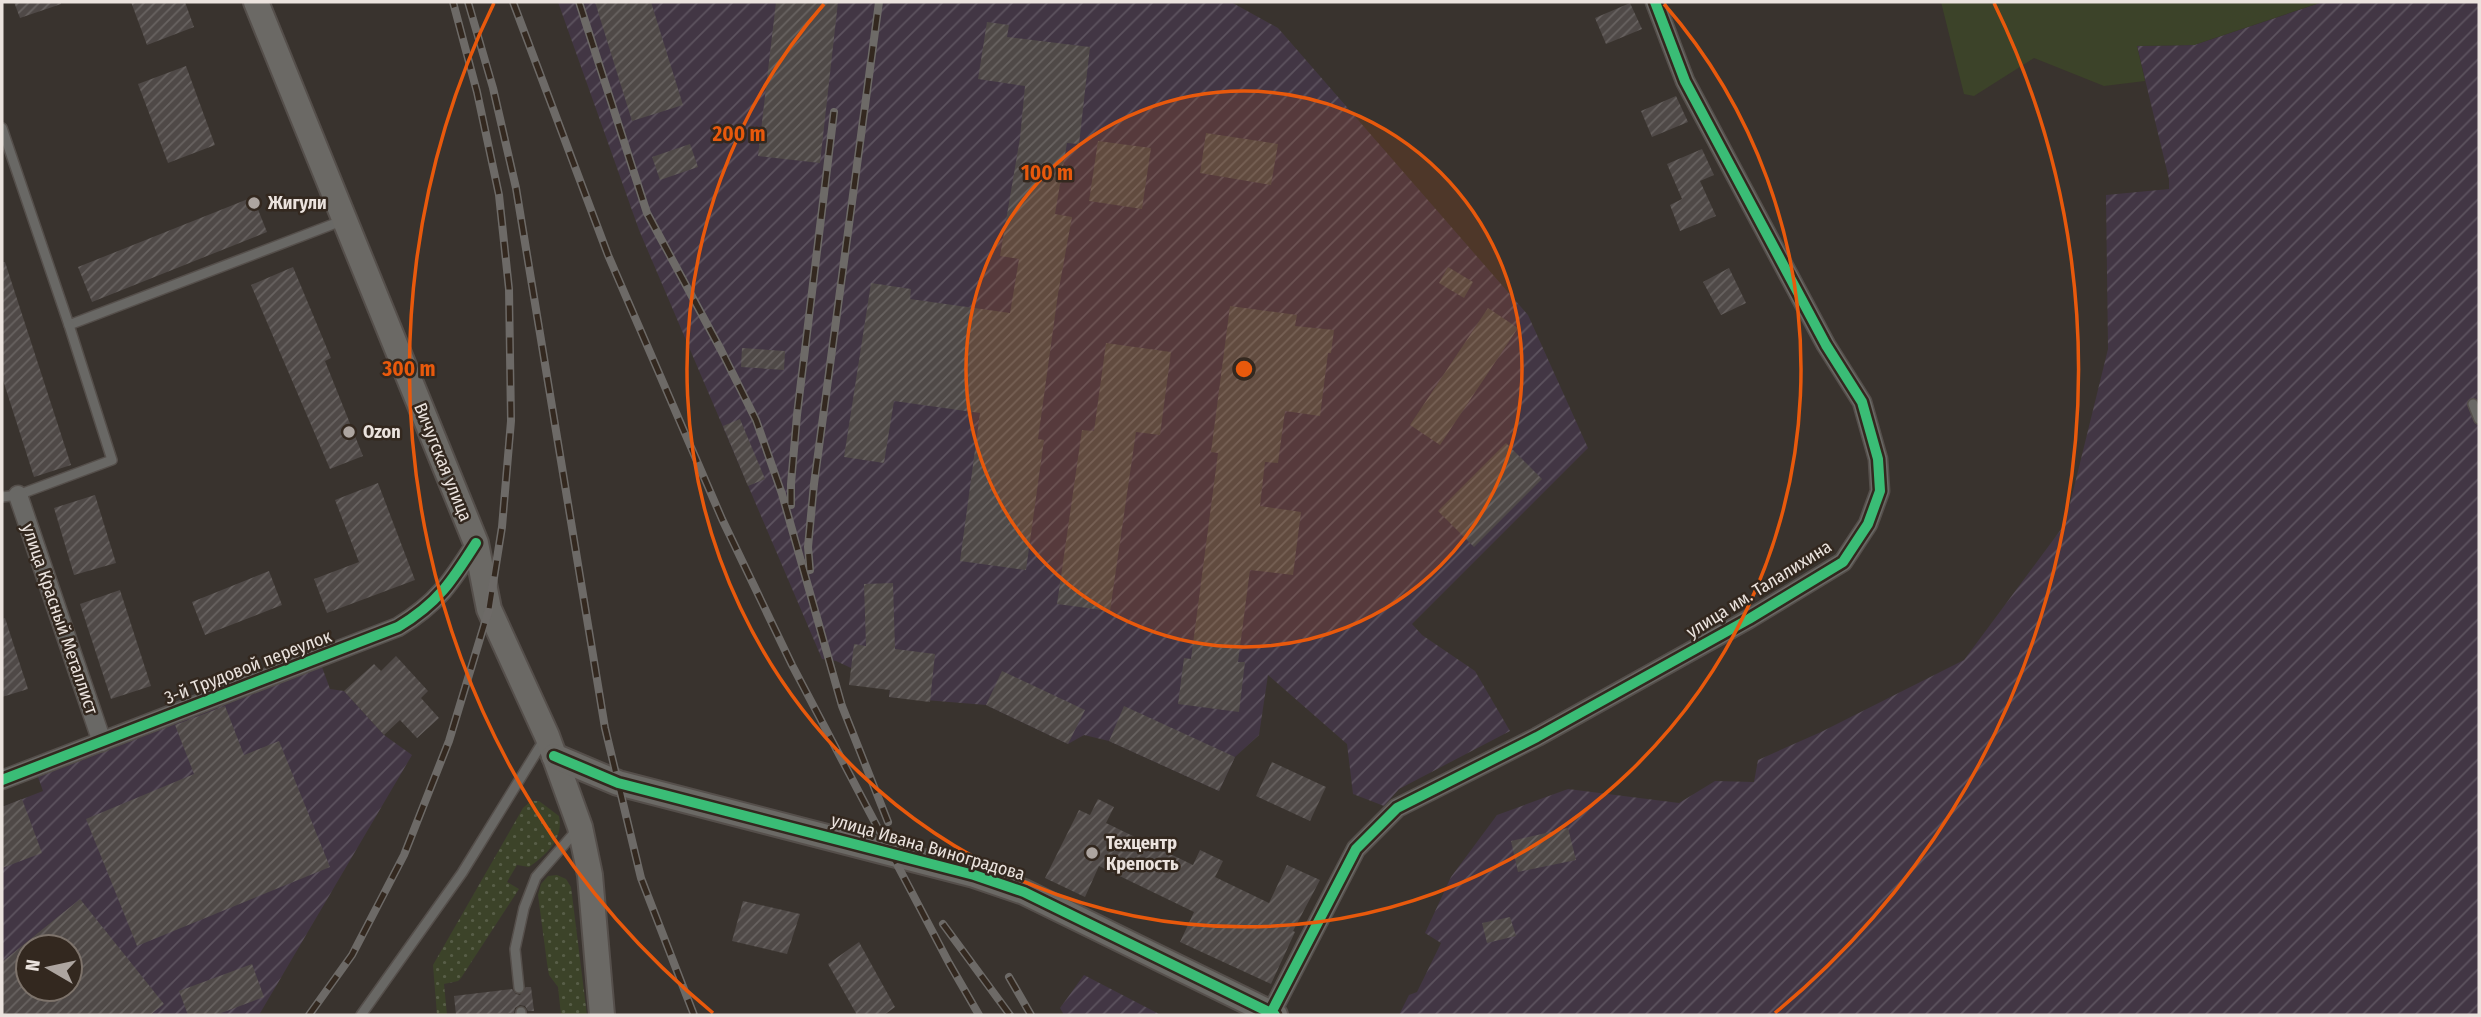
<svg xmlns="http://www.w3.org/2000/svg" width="2481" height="1017" font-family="'Fira Sans Condensed',sans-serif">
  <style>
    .industrial { fill: url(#industrial-furrows); fill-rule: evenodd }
    .grass { fill: url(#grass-dots) }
    .green { fill: #3c4329 }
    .building { fill: url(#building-hatch); fill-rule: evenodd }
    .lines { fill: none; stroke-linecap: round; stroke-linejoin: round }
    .lane-casing { stroke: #554f4b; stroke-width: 12 }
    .street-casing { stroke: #554f4b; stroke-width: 21 }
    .secondary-casing { stroke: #554f4b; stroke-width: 28 }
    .lane { stroke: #696865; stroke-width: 9 }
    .street { stroke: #696865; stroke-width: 18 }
    .secondary { stroke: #6b6965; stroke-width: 24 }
    .rail-casing { stroke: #6d6a67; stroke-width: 8 }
    .rail { stroke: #33281f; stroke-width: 5; stroke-dasharray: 16; stroke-linecap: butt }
    .cycleway-casing { stroke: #33281f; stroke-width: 15 }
    .cycleway { stroke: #3abd76; stroke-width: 10 }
    .ring { fill: none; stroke: #e8590c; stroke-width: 3.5 }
    .poi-dot { fill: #ada5a0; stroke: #33281f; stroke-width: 2.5 }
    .labels { text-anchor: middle; stroke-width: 5; stroke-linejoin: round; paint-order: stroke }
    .poi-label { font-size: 18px; font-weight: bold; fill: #ebe3de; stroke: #33281f; text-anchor: start }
    .street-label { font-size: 18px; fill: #ebe3de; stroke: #33281f }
    .centre { fill: #e8590c; stroke: #33281f; stroke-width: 3.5 }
    .ring-label { font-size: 21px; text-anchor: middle; font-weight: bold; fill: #e8590c; stroke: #33281f; stroke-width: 5; stroke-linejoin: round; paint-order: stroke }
  </style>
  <defs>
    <pattern id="industrial-furrows" width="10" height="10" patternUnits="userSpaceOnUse" patternTransform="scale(1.75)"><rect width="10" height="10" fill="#423644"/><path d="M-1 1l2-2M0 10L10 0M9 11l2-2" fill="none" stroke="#5d535f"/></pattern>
    <pattern id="grass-dots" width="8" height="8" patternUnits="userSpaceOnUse" patternTransform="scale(1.75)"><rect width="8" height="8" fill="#3c4329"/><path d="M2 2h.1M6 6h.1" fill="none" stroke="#585e48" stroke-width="1.8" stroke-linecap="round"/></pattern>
    <pattern id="building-hatch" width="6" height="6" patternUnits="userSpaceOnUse" patternTransform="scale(1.75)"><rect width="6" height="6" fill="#4f4947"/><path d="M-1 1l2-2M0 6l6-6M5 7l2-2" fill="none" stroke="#686361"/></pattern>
  </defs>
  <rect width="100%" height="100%" fill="#39332e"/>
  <g class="industrial">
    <polygon points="558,2 1231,2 1278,28 1528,315 1588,448 1412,624 1422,635 1475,671 1510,731 1399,789 1384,806 1353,794 1347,744 1268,675 1259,735 1235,757 1219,791 1109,741 1084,735 1068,744 986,705 889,697 890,690 851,668 836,661 822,659 639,230"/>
    <polygon points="2323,2 2479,2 2479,1015 1399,1015 1409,995 1417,992 1441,943 1425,933 1451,877 1497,815 1568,789 1679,803 1715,781 1754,782 1758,760 1821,732 1964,660 2065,524 2108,349 2106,195 2169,189 2169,179 2137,46 2194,45"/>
    <path d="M322,667L330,689L344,691L384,735L412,755L259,1015H2V807L43,791L38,777ZM28,947H70V989H28Z"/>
    <polygon points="1084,975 1161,1015 1064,1015 1060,1008"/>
  </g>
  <g class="grass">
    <path d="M531,801H539L559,816C564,839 546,855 529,867L517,865L507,882L519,889L461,978L458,981L444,984L447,1015H437L433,965L523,808Z"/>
    <polygon points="557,875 566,879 571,887 587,1015 561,1015 558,987 549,975 547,963 538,895 541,884 548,876"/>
  </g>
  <polygon class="green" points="1941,2 2322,2 2194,45 2137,46 2145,81 2104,86 2034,58 1974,96 1964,94"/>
  <g class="building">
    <polygon points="14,2 61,2 61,4 20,18"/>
    <polygon points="131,2 185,2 194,27 147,45"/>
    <polygon points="595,2 651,2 683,105 632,121"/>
    <polygon points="776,2 838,2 820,163 758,156"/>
    <polygon points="1630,3 1642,29 1606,44 1595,18"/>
    <polygon points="987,22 1009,25 1007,37 1090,47 1079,144 1067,143 1055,214 1072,217 1058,294 1038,439 1044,440 1026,570 960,561 980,413 894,401 884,463 844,457 871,283 911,289 910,299 1010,313 1019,259 1000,256 1020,138 1025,86 978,79"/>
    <polygon points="186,66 215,145 168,163 138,84"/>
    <polygon points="1676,96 1688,122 1652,137 1641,111"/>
    <polygon points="1206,133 1278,144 1271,185 1200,173"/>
    <polygon points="1098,141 1151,148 1142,209 1089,201"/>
    <polygon points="690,144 698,167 660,180 652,157"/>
    <polygon points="1702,149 1714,175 1700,181 1716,216 1680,231 1670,205 1682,199 1667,164"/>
    <polygon points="253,197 267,232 92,302 78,267"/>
    <polygon points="2,262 5,262 71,465 34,477 2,377"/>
    <polygon points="293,267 331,358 325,361 363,456 330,469 251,285"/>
    <polygon points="1448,267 1473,282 1464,298 1439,283"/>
    <polygon points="1729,268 1746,303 1721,315 1703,282"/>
    <polygon points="1230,306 1297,315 1295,326 1334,330 1331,353 1328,353 1320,416 1285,411 1278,463 1265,462 1260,506 1301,512 1293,575 1250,570 1238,662 1245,662 1239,712 1178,704 1184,658 1191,659 1218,453 1211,452"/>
    <polygon points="1488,308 1518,328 1440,445 1410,425"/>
    <polygon points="1106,343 1171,352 1160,435 1136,432 1110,611 1057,604 1082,430 1094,431"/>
    <polygon points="742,348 785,351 784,370 741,367"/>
    <polygon points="740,419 765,479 748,486 723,426"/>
    <polygon points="1506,443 1542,479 1474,547 1438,511"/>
    <polygon points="378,483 415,580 327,613 314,579 359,562 335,500"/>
    <polygon points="95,495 116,563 74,575 54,508"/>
    <polygon points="269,571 282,605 205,635 192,602"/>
    <polygon points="893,583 895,649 935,654 930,702 889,697 890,690 849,685 854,644 866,646 864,584"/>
    <polygon points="120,590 151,686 111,699 80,604"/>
    <polygon points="5,618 28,689 2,697 2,619"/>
    <polygon points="396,656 428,691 421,698 439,718 417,738 400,720 384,735 344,691 374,664 381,671"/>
    <polygon points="1002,671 1085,710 1068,744 986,705"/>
    <polygon points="225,706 244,755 279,741 330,867 137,946 86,819 194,774 175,725"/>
    <polygon points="1124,706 1235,757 1219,791 1109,741"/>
    <polygon points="1272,762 1326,787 1310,821 1256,796"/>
    <polygon points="22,799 42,853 2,868 2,807"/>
    <polygon points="1098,799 1114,807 1106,823 1193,865 1200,850 1223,861 1215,877 1269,903 1287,865 1320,880 1293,931 1295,932 1271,984 1180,942 1194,912 1099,866 1085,897 1045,878 1079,810 1090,815"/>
    <polygon points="1568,828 1576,860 1518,872 1511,841"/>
    <path d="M80,899L164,1004L150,1015H2V962ZM28,947H70V989H28Z"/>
    <polygon points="743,901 800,914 787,954 732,941"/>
    <polygon points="1510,917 1516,936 1487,943 1482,923"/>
    <polygon points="859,942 895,1007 884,1015 857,1015 828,964"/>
    <polygon points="252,964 264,997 216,1015 188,1015 179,991"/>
    <polygon points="526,987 531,987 534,1011 528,1011 525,1006 520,1005 515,1008 514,1013 456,1015 454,996 512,989 516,994 520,995"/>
  </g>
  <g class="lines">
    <defs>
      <g id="lane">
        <polyline points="2,128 69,325 344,220"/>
        <polyline points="2473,404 2479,419"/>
        <polyline points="2,497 18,495 112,460 69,325"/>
        <polyline points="519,988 515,949 524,908 536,877 576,831"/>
        <polyline points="521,1012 521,1015"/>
        <polyline points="361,1015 462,873 544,740"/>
      </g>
      <g id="street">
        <polyline points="18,495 102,742"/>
        <path d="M2,780L398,627C438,603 452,581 476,543"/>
        <polyline points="1271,1013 1356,849 1397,808 1537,737 1749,619 1843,562 1868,524 1880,491 1878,459 1862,402 1826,345 1685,81 1655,2"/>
      </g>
      <g id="secondary">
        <polyline points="256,2 476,543 489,609 547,736 580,827 590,875 602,1015"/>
        <polyline points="554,756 618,783 974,875 1024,892 1275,1015"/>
      </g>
    </defs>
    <use href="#lane" class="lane-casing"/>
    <use href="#street" class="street-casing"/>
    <use href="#secondary" class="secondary-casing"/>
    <use href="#lane" class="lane"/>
    <use href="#street" class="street"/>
    <use href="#secondary" class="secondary"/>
    <defs>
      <g id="rail">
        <polyline points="468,2 493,88 516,188 605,728 641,878 694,1015"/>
        <polyline points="513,2 608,255 722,519 792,665 949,963 979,1015"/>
        <polyline points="579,2 647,213 721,350 756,420 782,494 842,706 888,822"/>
        <polyline points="791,505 791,484 797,415 834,112"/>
        <polyline points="810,570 808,547 814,484 879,2"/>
        <polyline points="943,924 1010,1015"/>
        <polyline points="1009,977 1031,1015"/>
        <polyline points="309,1015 352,955 404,855 449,741 489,609 502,527 511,421 509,289 499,195 477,92 453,2"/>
      </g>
    </defs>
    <use href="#rail" class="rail-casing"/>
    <use href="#rail" class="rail"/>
    <defs>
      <g id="cycleway">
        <polyline points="554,756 618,783 974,875 1024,892 1275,1015"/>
        <path d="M2,780L398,627C438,603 452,581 476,543"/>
        <polyline points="1271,1013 1356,849 1397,808 1537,737 1749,619 1843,562 1868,524 1880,491 1878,459 1862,402 1826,345 1685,81 1655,2"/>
      </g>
    </defs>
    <use href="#cycleway" class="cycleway-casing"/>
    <use href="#cycleway" class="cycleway"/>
  </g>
  <circle cx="1244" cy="369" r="278" fill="#e8590c" fill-opacity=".12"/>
  <g class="ring">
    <circle cx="1244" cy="369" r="278"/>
    <path d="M1664 4A557 557 0 1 1 824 4"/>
    <path d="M713 1013A835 835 0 0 1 494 3M1994 3A835 835 0 0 1 1775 1013"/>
  </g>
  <g class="poi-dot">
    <circle cx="254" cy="203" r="7"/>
    <circle cx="349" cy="432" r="7"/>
    <circle cx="1092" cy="853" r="7"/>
  </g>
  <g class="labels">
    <g class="poi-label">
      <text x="268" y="209">Жигули</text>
      <text x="363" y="438">Ozon</text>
      <text x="1106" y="849">Техцентр<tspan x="1106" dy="21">Крепость</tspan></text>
    </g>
    <g class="street-label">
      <text transform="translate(443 462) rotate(68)" y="6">Вичугская улица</text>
      <text transform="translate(1759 589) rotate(-32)" y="6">улица им. Талалихина</text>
      <text transform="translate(60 619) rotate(71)" y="6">улица Красный Металлист</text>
      <text transform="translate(248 667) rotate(-21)" y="6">3-й Трудовой переулок</text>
      <text transform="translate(928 847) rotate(16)" y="6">улица Ивана Виноградова</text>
    </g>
  </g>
  <circle cx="1244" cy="369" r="10" class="centre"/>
  <g class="ring-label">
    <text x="739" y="141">200 m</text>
    <text x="1047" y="180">100 m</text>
    <text x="409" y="376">300 m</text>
  </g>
  <rect width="2481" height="1017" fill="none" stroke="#ebe3de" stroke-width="7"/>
  <g transform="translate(49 968) rotate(279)"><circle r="33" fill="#33281f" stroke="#7d736b" stroke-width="2"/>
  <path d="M0-5L12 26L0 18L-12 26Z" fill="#ada5a0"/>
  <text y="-10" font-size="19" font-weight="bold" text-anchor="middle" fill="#ebe3de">N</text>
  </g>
</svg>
